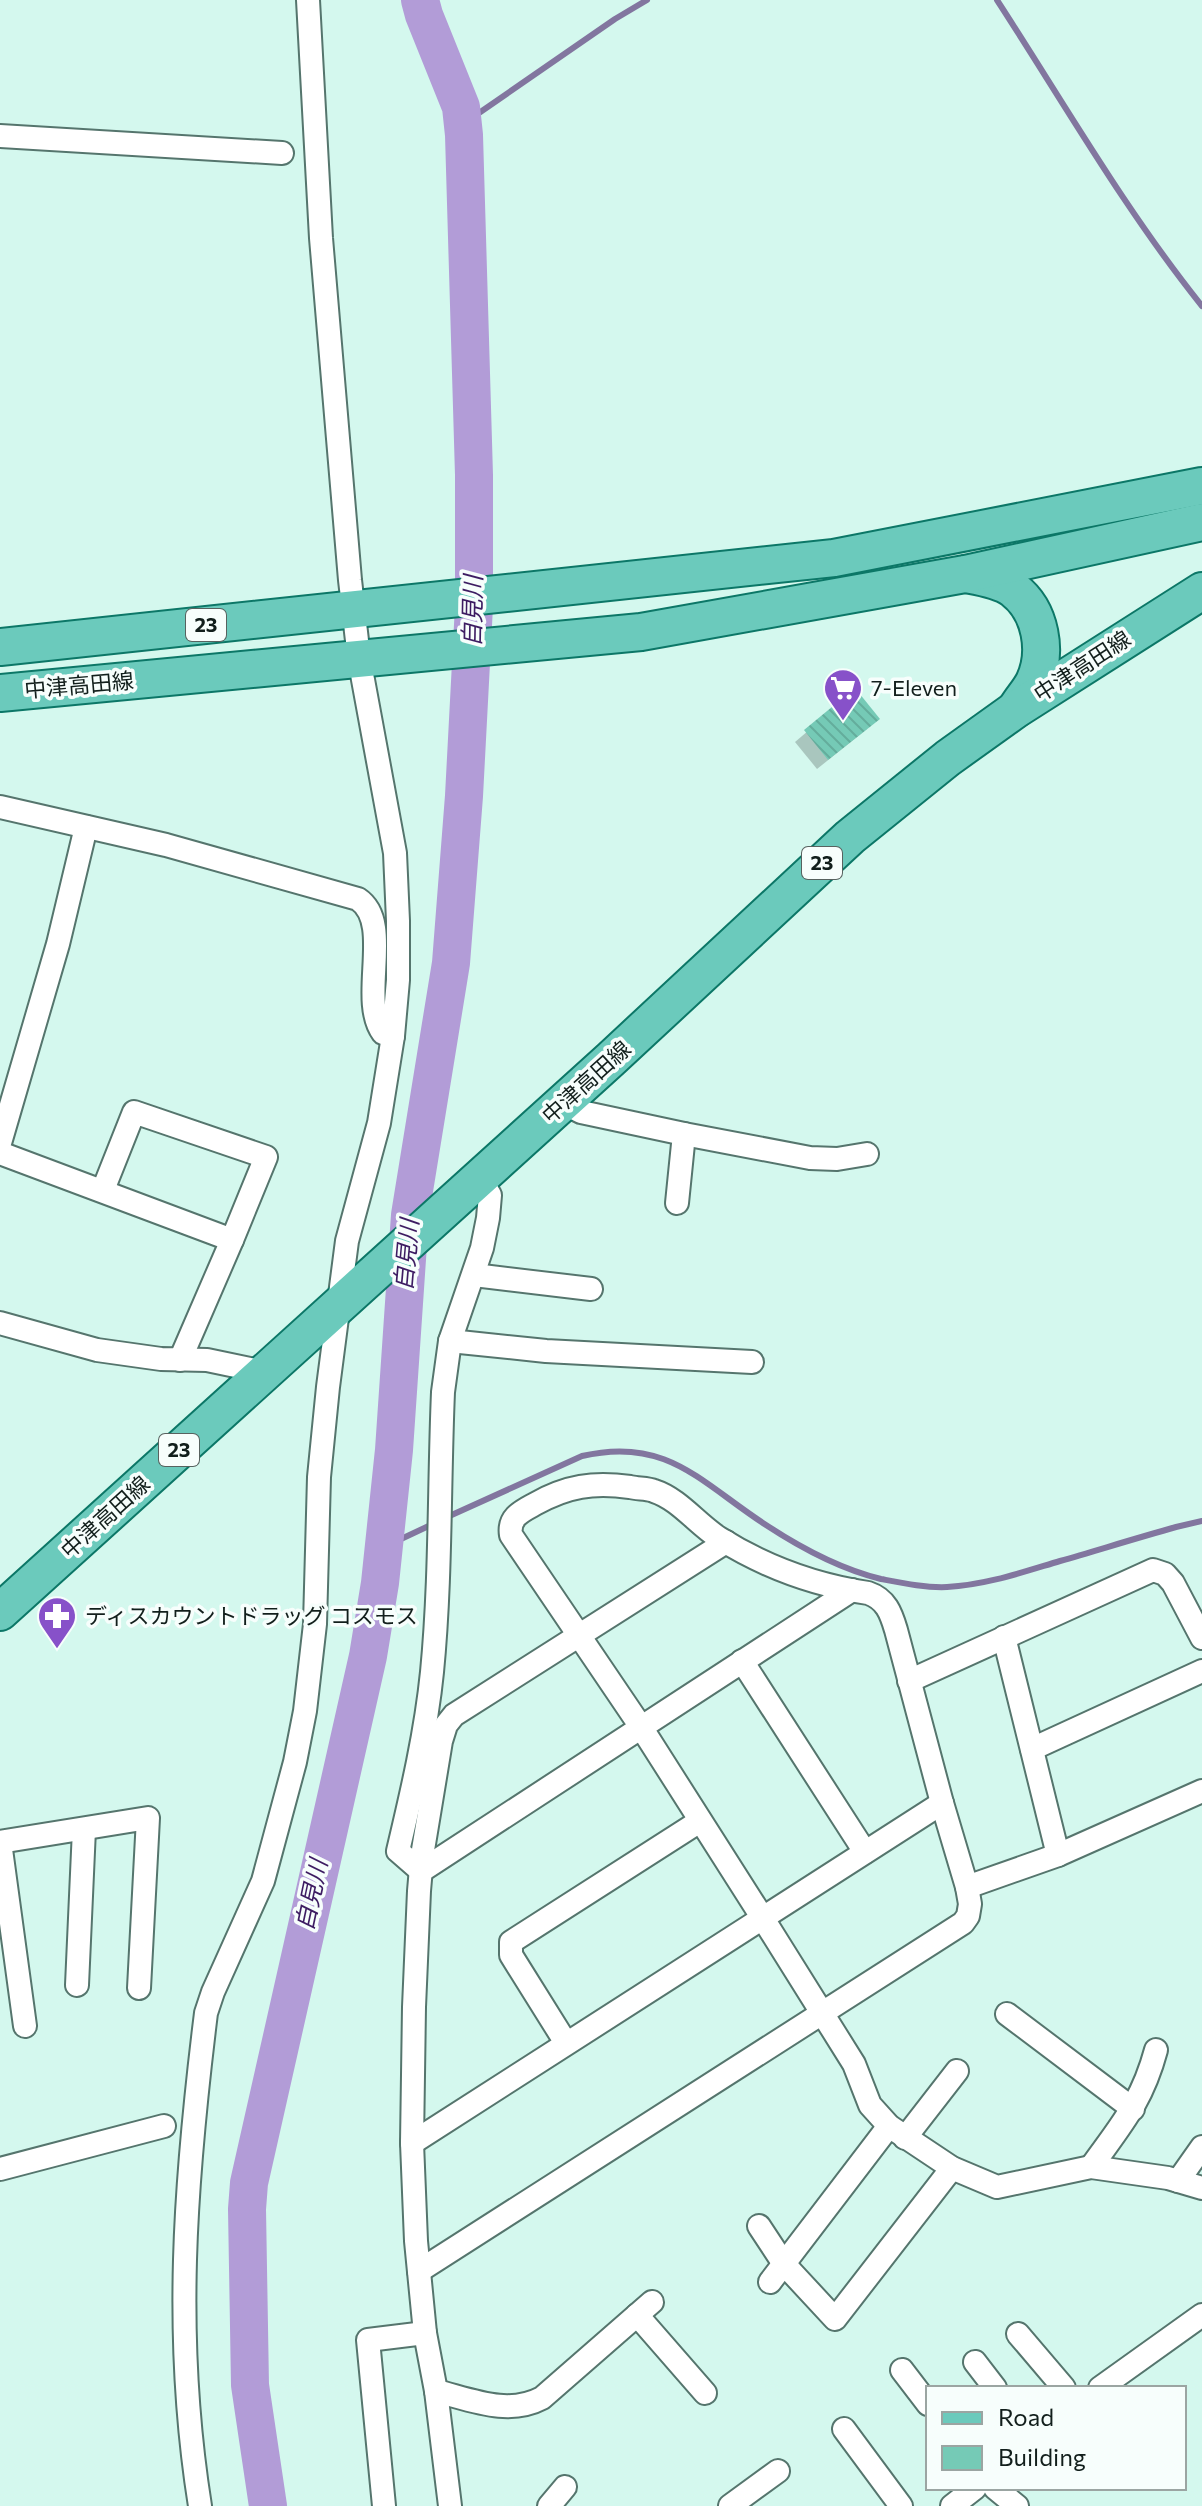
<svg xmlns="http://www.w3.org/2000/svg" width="1202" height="2506" font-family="Commissioner,'Noto Sans JP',sans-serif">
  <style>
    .shadow { fill: #0003 }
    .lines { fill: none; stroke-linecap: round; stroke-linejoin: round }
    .stream { stroke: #82769f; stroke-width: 6 }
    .river { stroke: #b29cd7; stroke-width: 38 }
    .building { fill: url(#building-back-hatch) }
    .street-casing { stroke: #55756d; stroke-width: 26 }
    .primary-casing { stroke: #0c7767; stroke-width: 40 }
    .street { stroke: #fff; stroke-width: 22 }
    .primary { stroke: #6bcabc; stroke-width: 36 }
    .labels { text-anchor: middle; stroke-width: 7; stroke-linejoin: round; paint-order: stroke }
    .shield { fill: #f7fefc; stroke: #57625f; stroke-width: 2 }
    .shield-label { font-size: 20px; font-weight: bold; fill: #121f1c }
    .street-label { font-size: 22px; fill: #121f1c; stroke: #f7fefc }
    .poi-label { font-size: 22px; fill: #121f1c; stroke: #f7fefc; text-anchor: start }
    .water-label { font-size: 24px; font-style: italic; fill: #3d1c62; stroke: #f7fefc }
  </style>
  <defs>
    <pattern id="building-back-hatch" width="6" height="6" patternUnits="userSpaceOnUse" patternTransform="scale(2)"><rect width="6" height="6" fill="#75cab6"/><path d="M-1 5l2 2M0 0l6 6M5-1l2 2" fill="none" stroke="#64ad9c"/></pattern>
  </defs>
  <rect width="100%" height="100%" fill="#d4f8ee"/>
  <polygon class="shadow" points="855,691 867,729 817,769 795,742"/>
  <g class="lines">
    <g class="stream">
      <path d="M997,0C1064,103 1125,210 1202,306"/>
      <polyline points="463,124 615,19 647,0"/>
      <path d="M445,1518L582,1456C667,1436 701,1483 766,1525C801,1548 840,1569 881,1579C902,1583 926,1588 947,1587C986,1585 1023,1572 1060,1561C1098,1550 1137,1538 1176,1527L1202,1521"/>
      <polyline points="384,1547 435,1523"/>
    </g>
    <polyline class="river" points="268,2506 250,2385 247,2209 249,2183 368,1656 380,1583 394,1450 410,1215 451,963 464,796 474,606 474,475 464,135 461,107 424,15 420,0"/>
  </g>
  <polygon class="building" points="855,688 880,719 828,760 804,730"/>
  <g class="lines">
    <defs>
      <g id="street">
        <polyline points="0,136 282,153"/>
        <path d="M0,807L166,845L358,899C394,923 358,999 383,1033L393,1036"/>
        <polyline points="563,1103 581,1112 684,1134 810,1158 837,1159 867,1154"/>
        <polyline points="0,1143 58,944 86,827"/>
        <polyline points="0,1153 232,1240 180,1360"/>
        <path d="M480,1178L490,1195L488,1218L482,1248L450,1341L443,1392C439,1485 441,1580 432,1672C426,1732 412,1792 398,1851L421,1871L852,1590"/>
        <polyline points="103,1190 134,1112 266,1157 232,1240"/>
        <polyline points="677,1203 684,1134"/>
        <polyline points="474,1275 591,1289"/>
        <polyline points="0,1323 97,1350 161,1359 207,1360 264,1372"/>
        <polyline points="450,1341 546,1351 752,1362"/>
        <polyline points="1004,1637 1058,1855"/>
        <polyline points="742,1661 865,1852"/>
        <polyline points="909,1681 1153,1570 1165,1574 1173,1583 1202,1638"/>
        <polyline points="1032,1749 1202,1671"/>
        <polyline points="0,1842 148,1818 139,1988"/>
        <polyline points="0,1842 25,2026"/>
        <polyline points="967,1887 1058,1855 1202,1791"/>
        <polyline points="77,1985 84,1829"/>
        <polyline points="1007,2014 1133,2109"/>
        <polyline points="566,2043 511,1955 511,1942 700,1821"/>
        <polyline points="905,2138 957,2071"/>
        <polyline points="412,2143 942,1803"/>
        <path d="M1091,2167C1121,2125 1142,2102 1156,2050"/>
        <polyline points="0,2169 164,2126"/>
        <polyline points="1178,2181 1202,2147"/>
        <polyline points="759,2226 784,2264 835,2319 952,2168"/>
        <path d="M419,2271L963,1923L968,1916L970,1904L967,1887L942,1803L896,1630C891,1613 886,1599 868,1593C814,1585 765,1567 719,1538C697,1524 679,1499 654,1491C647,1488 638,1489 630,1487C593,1482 567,1486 535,1504C522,1511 508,1517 511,1535L641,1727L762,1917L854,2064L870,2105L889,2126L952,2168L997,2187L1091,2167L1168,2178L1202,2188"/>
        <polyline points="770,2282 889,2126"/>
        <polyline points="637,2315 705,2393"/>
        <polyline points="1018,2334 1064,2388"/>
        <polyline points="975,2362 995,2388"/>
        <polyline points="902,2370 928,2404"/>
        <polyline points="1100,2388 1202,2315"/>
        <path d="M436,2391C472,2400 508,2416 542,2398L652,2302"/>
        <polyline points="844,2429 901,2506"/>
        <polyline points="995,2488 1017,2506"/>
        <path d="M200,2506C173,2337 185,2182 206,2013L213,1992L263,1881L295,1762L305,1711L315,1624L319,1477L328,1387L347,1241L379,1123L393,1036L398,980V921L395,853L359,658L350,580L321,238L308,0"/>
        <polyline points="384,2506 368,2340 425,2333"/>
        <polyline points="450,2506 436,2391 425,2333 416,2241 412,2143 414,2007 419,1891 422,1856 441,1741 446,1725 454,1715 726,1542"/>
        <polyline points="549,2506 565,2487"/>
        <polyline points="730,2506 778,2471"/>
        <polyline points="952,2506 975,2488"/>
      </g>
      <g id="primary">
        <path d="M966,574C982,577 1002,580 1014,590C1041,611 1048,652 1034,682C1029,692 1021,700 1016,709"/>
        <polyline points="0,647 834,558 1202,486"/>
        <polyline points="0,693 641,632 965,574 1202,522"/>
        <polyline points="0,1612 611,1059 850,837 948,758 1015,710 1202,591"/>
      </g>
    </defs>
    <use href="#street" class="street-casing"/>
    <use href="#primary" class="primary-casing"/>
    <use href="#street" class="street"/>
    <use href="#primary" class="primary"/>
  </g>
  <defs>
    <symbol id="supermarket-pin" viewBox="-11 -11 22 30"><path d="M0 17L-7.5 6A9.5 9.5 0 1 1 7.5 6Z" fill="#8751c9" stroke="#f7fefc"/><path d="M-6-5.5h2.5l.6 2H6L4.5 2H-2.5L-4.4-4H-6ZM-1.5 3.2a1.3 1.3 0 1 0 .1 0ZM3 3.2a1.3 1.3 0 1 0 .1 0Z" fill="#fff"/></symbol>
    <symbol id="pharmacy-pin" viewBox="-11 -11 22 30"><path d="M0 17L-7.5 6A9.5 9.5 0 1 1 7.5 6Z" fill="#8751c9" stroke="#f7fefc"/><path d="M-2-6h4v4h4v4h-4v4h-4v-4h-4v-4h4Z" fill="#fff"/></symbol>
  </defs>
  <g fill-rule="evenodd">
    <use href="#supermarket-pin" x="821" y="666" width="44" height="60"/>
    <use href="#pharmacy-pin" x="35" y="1594" width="44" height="60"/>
  </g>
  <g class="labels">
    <g class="shield">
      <rect x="186" y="609" width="40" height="32" rx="6"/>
      <rect x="802" y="847" width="40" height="32" rx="6"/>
      <rect x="159" y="1434" width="40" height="32" rx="6"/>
    </g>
    <g class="shield-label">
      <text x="206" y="632">23</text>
      <text x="822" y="870">23</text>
      <text x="179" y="1457">23</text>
    </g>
    <g class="street-label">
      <text transform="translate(1082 666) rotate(-33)" y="8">中津高田線</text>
      <text transform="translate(79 685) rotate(-5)" y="8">中津高田線</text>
      <text transform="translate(586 1082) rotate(-42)" y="8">中津高田線</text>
      <text transform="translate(105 1517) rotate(-42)" y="8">中津高田線</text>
    </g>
    <g class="poi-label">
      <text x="871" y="696">7-Eleven</text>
      <text x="85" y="1624">ディスカウントドラッグ コスモス</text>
    </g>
    <g class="water-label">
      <text transform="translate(473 611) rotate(-89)" y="8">自見川</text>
      <text transform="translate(407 1255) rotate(-85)" y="8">自見川</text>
      <text transform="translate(312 1895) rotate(-78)" y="8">自見川</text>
    </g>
  </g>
  <rect x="926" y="2386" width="260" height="104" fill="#f7fefc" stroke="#9ba5a2" stroke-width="2"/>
  <rect x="942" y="2412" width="40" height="12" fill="#6bcabc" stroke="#9ba5a2" stroke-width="2"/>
  <text x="998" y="2426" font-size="24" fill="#121f1c">Road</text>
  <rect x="942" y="2446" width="40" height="24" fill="#75cab6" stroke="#9ba5a2" stroke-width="2"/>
  <text x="998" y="2466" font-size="24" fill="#121f1c">Building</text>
</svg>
